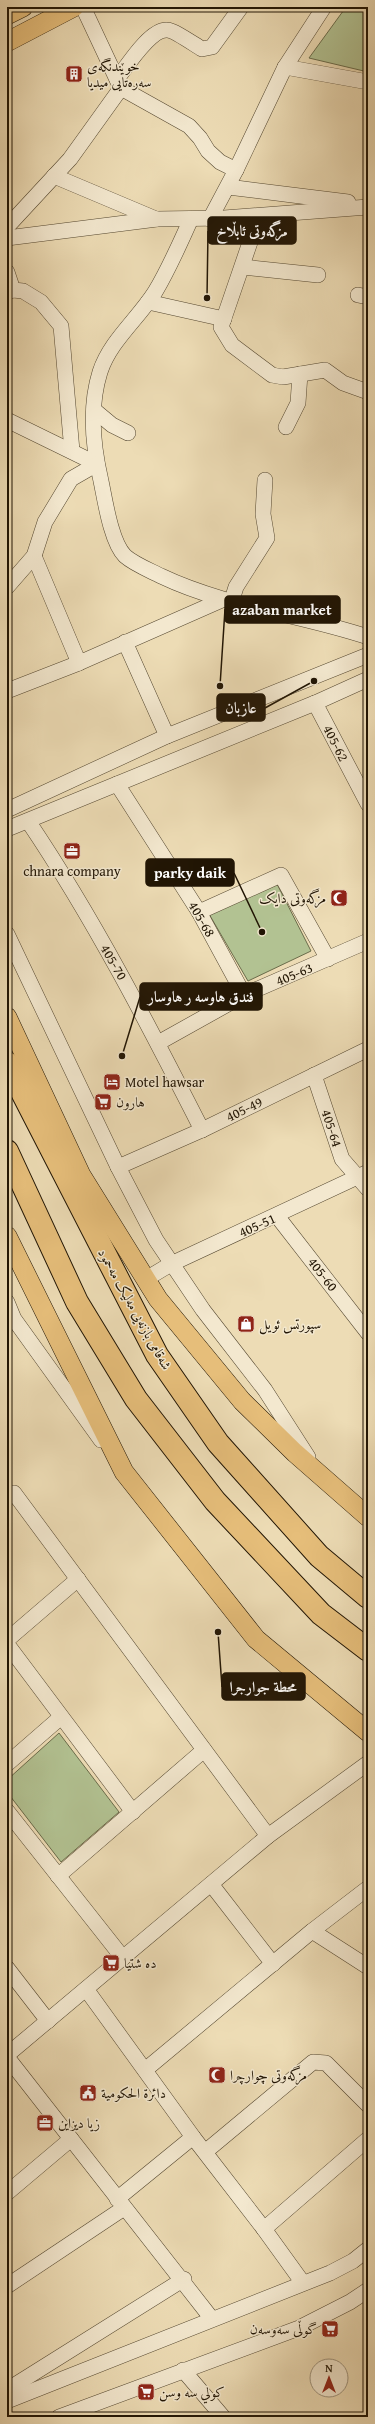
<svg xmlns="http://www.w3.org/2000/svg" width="375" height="2424" font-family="'Gentium Book Plus',Amiri,serif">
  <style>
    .green { fill: #b2c292; stroke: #6a6c4b }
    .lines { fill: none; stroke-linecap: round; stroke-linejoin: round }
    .minor-casing { stroke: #544730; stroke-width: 16 }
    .major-casing { stroke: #211504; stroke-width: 20 }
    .highway-casing { stroke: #211504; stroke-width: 24 }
    .minor { stroke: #f3e8cf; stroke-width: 15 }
    .major { stroke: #e6be7a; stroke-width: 19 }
    .highway { stroke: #e6be7a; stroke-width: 22 }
    .labels { text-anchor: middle; stroke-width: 3; stroke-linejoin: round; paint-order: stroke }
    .poi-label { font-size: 14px; fill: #211504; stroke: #f3e8cf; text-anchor: start }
    .street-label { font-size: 14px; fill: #211504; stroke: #f3e8cf }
    .leader { fill: none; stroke: #211504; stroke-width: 1.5 }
    .callout-dot { fill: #211504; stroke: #f3e8cf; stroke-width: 1.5 }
    .callout { fill: #211504; stroke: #211504; stroke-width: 1.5 }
    .callout-label { font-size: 15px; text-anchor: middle; font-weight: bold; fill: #fff }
  </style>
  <rect width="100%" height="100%" fill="#eddcb5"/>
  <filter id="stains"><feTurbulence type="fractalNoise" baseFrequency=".005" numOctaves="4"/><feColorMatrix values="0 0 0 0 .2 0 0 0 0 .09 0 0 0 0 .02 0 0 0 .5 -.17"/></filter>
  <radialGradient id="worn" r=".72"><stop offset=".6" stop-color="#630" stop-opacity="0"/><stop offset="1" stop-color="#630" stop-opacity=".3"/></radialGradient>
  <g class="green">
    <polygon points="346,7 368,7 368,72 309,58"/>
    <polygon points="276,882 311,951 248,981 209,914"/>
    <polygon points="59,1733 119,1812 61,1862 7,1792 7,1780"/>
  </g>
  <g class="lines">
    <defs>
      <g id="minor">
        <polyline points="285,67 368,82"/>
        <path d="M117,79C127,66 150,29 167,30C174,30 195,45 202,49L212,47L241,7"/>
        <polyline points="121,88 189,126 200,138 208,151 220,162 236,170"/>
        <polyline points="54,176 156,219"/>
        <polyline points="228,187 348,202"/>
        <polyline points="259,216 221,327 232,345 272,375 283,377 325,370 343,383 368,392"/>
        <path d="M191,219C180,243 169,269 155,292C138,319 110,341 100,372C89,407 93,447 101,481C105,500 111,542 125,556C134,564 149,570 161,576C226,607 299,614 368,637"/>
        <polyline points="210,219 236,170 285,67 324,7"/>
        <polyline points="7,227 70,159 121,88 83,7"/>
        <polyline points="7,238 157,219 224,218 368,207"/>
        <polyline points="243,267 318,275"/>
        <polyline points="7,272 13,290 7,292"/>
        <polyline points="13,290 23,291 41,302 61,326 72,451"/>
        <polyline points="358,295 368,297"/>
        <polyline points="148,302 224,319"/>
        <polyline points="94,410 112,425 128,433"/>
        <polyline points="7,420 97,464"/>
        <polyline points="286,427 298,403 300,374"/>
        <polyline points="34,556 79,663 222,600"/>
        <polyline points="7,587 34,556 45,522 71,479 97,464"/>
        <polyline points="231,603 236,587 267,538 263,514 265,480"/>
        <polyline points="125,642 167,736"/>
        <polyline points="7,691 79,663"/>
        <polyline points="315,703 368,804"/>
        <polyline points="117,784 199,912 244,995"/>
        <polyline points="7,810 167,736 368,655"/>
        <path d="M28,821C94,919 148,1024 202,1130"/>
        <polyline points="7,829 315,703 368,679"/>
        <polyline points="199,912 281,875 328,959"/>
        <polyline points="7,934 118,1167 156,1240 203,1310 265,1390 308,1457"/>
        <polyline points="158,1043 244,995 368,941"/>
        <polyline points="314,1075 342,1159 368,1189"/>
        <polyline points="118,1167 202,1130 368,1049"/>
        <polyline points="277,1216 368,1333"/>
        <polyline points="146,1279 171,1264 368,1172"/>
        <polyline points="7,1302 14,1319 101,1440"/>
        <polyline points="7,1498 14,1493 268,1836"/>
        <polyline points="7,1640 78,1579"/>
        <polyline points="7,1644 133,1812"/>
        <polyline points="7,1764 61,1717"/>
        <polyline points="7,1811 123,1958"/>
        <polyline points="58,1876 204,1750"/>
        <polyline points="211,1884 273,1964"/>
        <polyline points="312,1931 368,1967"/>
        <polyline points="7,1968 48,2021"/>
        <polyline points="86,1989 193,2137 264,2229 303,2283"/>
        <polyline points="7,2055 268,1836 368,1763"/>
        <polyline points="7,2057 212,2319"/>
        <polyline points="145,2070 312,1931 368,1888"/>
        <polyline points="205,2152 313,2062 326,2063 368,2105"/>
        <polyline points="7,2193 71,2139"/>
        <polyline points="117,2199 193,2137"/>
        <polyline points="264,2229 368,2139"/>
        <polyline points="7,2286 124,2208"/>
        <polyline points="183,2370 223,2417"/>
        <polyline points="10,2388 184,2279"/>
        <polyline points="7,2401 330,2273 353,2261 368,2249"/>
        <polyline points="59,2417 299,2328 350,2302 368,2290"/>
      </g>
      <g id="major">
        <polyline points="7,15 23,7"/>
        <polyline points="7,42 74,7"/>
        <polyline points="7,1017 81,1175 158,1299 242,1401 295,1453 368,1517"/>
        <polyline points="7,1236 124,1472 256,1639 368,1732"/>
      </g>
      <g id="highway">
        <polyline points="7,1063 157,1355 218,1443 319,1556 368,1597"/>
        <polyline points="7,1151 77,1302 136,1399 215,1501 321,1614 368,1650"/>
      </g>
    </defs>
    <use href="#minor" class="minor-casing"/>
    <use href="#major" class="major-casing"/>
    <use href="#highway" class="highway-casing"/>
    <use href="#minor" class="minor"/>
    <use href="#major" class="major"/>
    <use href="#highway" class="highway"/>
  </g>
  <defs>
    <symbol id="building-square" viewBox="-11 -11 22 22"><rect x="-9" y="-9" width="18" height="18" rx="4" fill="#8f2418" stroke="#f3e8cf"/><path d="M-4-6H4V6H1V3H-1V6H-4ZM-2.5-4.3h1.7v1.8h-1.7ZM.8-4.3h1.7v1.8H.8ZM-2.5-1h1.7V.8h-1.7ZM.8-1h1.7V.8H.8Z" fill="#fff"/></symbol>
    <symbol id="office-square" viewBox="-11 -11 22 22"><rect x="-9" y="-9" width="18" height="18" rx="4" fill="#8f2418" stroke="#f3e8cf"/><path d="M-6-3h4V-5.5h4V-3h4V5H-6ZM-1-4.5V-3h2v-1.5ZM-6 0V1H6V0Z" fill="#fff"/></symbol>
    <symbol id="mosque-square" viewBox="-11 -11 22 22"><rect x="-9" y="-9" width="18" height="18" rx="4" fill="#8f2418" stroke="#f3e8cf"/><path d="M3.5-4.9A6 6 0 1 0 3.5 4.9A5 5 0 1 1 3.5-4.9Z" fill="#fff"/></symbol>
    <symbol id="hotel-square" viewBox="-11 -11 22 22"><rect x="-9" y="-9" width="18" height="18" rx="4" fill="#8f2418" stroke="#f3e8cf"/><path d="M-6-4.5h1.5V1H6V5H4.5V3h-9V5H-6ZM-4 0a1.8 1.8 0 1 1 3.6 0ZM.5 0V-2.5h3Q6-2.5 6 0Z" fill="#fff"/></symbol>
    <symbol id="supermarket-square" viewBox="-11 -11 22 22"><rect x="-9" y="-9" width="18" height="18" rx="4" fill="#8f2418" stroke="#f3e8cf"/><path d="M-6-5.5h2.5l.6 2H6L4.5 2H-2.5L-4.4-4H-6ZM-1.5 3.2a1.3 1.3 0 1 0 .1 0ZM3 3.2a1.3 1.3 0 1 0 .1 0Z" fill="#fff"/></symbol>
    <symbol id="shop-square" viewBox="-11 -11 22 22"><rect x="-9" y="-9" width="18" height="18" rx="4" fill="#8f2418" stroke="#f3e8cf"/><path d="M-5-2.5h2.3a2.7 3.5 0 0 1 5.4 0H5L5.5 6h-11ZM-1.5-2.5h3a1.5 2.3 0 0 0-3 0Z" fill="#fff"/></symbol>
    <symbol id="civic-square" viewBox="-11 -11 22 22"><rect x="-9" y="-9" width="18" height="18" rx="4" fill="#8f2418" stroke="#f3e8cf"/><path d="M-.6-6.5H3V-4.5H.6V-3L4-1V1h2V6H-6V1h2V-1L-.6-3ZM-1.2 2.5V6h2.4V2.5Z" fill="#fff"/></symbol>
  </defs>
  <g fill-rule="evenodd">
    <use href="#building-square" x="64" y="64" width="20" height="20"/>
    <use href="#office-square" x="62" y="841" width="20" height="20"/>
    <use href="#mosque-square" x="329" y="888" width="20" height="20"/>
    <use href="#hotel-square" x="102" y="1072" width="20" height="20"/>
    <use href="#supermarket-square" x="93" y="1092" width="20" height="20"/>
    <use href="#shop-square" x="236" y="1314" width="20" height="20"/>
    <use href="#supermarket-square" x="101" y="1953" width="20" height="20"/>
    <use href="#mosque-square" x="207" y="2065" width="20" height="20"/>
    <use href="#civic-square" x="78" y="2083" width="20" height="20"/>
    <use href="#office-square" x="35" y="2113" width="20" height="20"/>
    <use href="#supermarket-square" x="320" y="2319" width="20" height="20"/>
    <use href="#supermarket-square" x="136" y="2382" width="20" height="20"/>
  </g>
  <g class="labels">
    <g class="poi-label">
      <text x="87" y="71">خوێندنگەی<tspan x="87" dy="16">سەرەتایی میدیا</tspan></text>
      <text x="72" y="876" text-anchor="middle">chnara company</text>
      <text x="326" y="903" text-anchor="end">مزگەوتی دایک</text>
      <text x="125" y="1087">Motel hawsar</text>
      <text x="116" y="1107">هارون</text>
      <text x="259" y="1329">سپورتس ئويل</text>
      <text x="124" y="1968">ده شتيا</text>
      <text x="230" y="2080">مزگەوتی چوارچرا</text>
      <text x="101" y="2098">دائرة الحكومية</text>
      <text x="58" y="2128">زیا دیزاین</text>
      <text x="317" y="2334" text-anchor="end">گوڵی سەوسەن</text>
      <text x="159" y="2397">كولي سه وسن</text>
    </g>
    <g class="street-label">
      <text transform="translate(336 743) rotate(63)" y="5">405-62</text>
      <text transform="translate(202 919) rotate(60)" y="5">405-68</text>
      <text transform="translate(114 962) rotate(60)" y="5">405-70</text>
      <text transform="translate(294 974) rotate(-23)" y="5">405-63</text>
      <text transform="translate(244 1109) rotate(-26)" y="5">405-49</text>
      <text transform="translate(332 1128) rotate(72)" y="5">405-64</text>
      <text transform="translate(257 1225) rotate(-24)" y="5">405-51</text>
      <text transform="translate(323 1274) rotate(52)" y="5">405-60</text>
      <text transform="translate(135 1309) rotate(61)" y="5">شەقامی بازنەیی مەلیک مەحمود</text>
    </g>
  </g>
  <path class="leader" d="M207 298L208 231M220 686L225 609M314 681L265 708M262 932L234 873M122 1056L140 997M218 1632L222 1687"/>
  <g class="callout-dot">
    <circle cx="207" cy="298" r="4"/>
    <circle cx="220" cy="686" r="4"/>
    <circle cx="314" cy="681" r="4"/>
    <circle cx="262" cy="932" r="4"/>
    <circle cx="122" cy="1056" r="4"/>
    <circle cx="218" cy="1632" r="4"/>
  </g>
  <g class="callout">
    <rect x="208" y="217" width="88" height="27" rx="4"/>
    <rect x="225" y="596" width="115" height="27" rx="4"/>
    <rect x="217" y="694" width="48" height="27" rx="4"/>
    <rect x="146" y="859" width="88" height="27" rx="4"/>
    <rect x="140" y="983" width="122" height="27" rx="4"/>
    <rect x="222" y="1673" width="83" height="27" rx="4"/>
  </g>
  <g class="callout-label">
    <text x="252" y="236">مزگەوتی ئابڵاخ</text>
    <text x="282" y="615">azaban market</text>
    <text x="241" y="713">عازبان</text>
    <text x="190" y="878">parky daik</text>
    <text x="201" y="1002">فندق هاوسه ر هاوسار</text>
    <text x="263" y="1692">محطة جوارجرا</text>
  </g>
  <rect width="375" height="2424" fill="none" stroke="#eddcb5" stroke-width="24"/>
  <rect x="8" y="8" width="359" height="2408" fill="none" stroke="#211504" stroke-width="2"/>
  <rect x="12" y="12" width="351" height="2400" fill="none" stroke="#211504"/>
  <g transform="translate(329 2378)"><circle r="19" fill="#f3e8cf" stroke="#9f947e"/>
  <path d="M0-3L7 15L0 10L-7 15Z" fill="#8f2418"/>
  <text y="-6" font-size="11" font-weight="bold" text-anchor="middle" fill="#211504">N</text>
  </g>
  <rect width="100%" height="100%" filter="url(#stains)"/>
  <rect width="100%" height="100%" fill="url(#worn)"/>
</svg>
